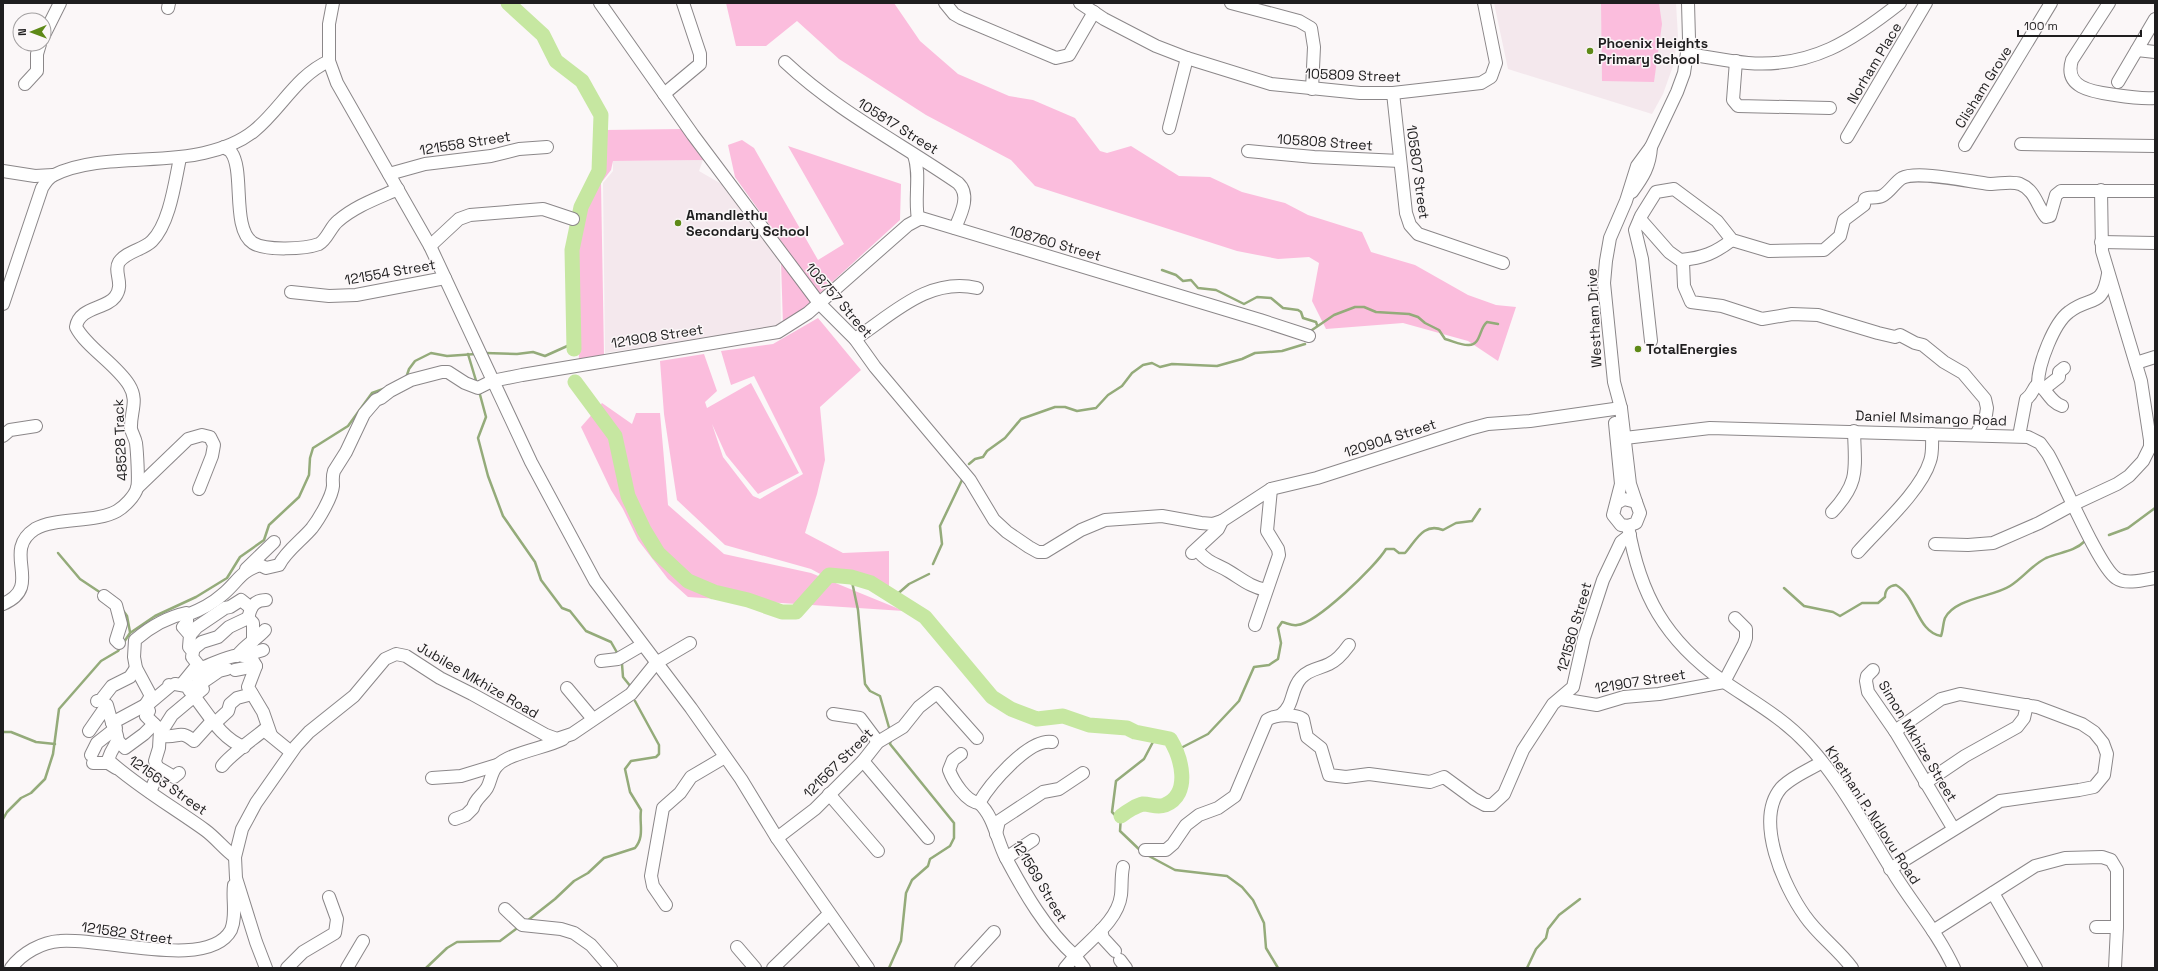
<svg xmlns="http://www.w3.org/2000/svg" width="2158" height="971" font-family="'Space Grotesk',sans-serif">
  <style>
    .built { fill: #f4e8ed }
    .green { fill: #fbbddd }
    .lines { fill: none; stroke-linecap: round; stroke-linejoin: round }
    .stream { stroke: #94ab7a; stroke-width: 2.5 }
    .river { stroke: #c6e7a1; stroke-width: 15 }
    .minor-casing { stroke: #8b8789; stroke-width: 14 }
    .minor { stroke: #fff; stroke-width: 12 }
    .poi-dot { fill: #5e8917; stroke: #fbf7f8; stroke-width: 1.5 }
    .labels { text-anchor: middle; stroke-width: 3; stroke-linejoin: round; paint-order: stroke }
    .poi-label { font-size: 14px; font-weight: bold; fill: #1f1e1f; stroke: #fbf7f8; text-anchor: start }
    .street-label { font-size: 14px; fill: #1f1e1f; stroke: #fbf7f8 }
  </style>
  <rect width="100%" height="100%" fill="#fbf7f8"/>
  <g class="built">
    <polygon points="1494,3 1676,3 1678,37 1673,66 1663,94 1652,114 1508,69"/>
    <polygon points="703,160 699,171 725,186 780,259 781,326 605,353 603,183 613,171 613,161"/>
  </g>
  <g class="green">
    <polygon points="726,3 894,3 920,41 958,74 1009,96 1033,100 1075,118 1100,151 1107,153 1131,146 1179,176 1210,177 1242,192 1285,203 1308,215 1362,232 1371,252 1415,265 1468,295 1496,305 1516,307 1498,361 1468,341 1403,323 1326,329 1312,301 1319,263 1309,257 1278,259 1237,251 1035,186 1011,160 926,115 839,59 797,21 766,46 736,46"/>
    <polygon points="1601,3 1659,3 1662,24 1654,82 1602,81"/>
    <polygon points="682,129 705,160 613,161 611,170 601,183 604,355 579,360 575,250 584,208 602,172 604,130"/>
    <polygon points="742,140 754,148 818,260 844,244 788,146 901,184 900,220 819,294 735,177 728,145"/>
    <polygon points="781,262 811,299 809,305 783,325"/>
    <path d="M818,318L861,370L820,407L825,460L817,494L805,533L843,553L889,551V588C872,579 839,565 822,575L811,569L725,545L677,500L664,414L660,361L704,354L717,391L705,402L707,408L751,383L799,473L758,494L726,455L712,424L723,457L753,496L760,499L803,474L754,376L731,385L721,351L773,344Z"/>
    <polygon points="602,403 632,424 636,413 660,413 668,505 724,554 811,573 904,611 688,597 668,579 638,540 623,509 611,490 581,427"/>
  </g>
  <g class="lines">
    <g class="stream">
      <polyline points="1162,270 1176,275 1183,281 1191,280 1198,288 1216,290 1244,304 1257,297 1271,298 1283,308 1298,310 1301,312 1303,318 1316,322 1317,325"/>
      <path d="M1312,330L1334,315L1355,307H1364L1376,312L1409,314L1418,317L1425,323L1439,330L1445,339C1453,341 1460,345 1468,345C1481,346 1479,328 1487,322L1498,324"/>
      <polyline points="485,353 517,354 533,352 545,356 574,343"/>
      <polyline points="468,354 477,384"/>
      <polyline points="406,378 409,369 415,361 431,353 447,356 476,354"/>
      <polyline points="479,391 486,417 478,438 488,476 503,516 535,562 541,580 562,608 570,611 586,631 611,642 619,656"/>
      <polyline points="969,464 975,459 983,457 987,451 1005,438 1021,419 1055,407 1065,407 1077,411 1096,408 1108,395 1122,386 1132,373 1143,365 1152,363 1160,367 1172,364 1217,366 1242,359 1255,353 1282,351 1305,344"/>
      <polyline points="2109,535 2128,528 2155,508"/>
      <polyline points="58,553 80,579 101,593"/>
      <polyline points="933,564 942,544 940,526 962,480"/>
      <polyline points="851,577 858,610 865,684 870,691 880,696 890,731"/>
      <path d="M1784,588L1804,606L1833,612L1840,616L1862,603H1878L1885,597C1885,589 1889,586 1896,585C1917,597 1917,632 1941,636C1943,631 1943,623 1945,618C1955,598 1993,597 2010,586C2023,578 2032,565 2046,558C2060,552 2074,552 2085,541"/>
      <polyline points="894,597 909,584 929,574"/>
      <polyline points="122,609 127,616 130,632"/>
      <polyline points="622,664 623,677 631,687"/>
      <polyline points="3,732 11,732 36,742 55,744"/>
      <path d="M1177,750L1208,734L1239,701L1254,667L1269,665L1278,659L1281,643L1278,628L1282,622C1287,623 1292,626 1297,625C1316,624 1376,566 1386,549H1394L1399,553H1405C1416,541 1423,522 1443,530L1456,523L1472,521L1480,509"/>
      <polyline points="3,819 7,812 21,798 31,793 45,779 53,754 59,709 101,661 118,651 130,633 155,616 196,597 227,578 240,557 264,540 269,525 299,497 309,475 310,458 313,448 348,426 372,393 386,388"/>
      <polyline points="1143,853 1120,831 1121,816 1116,816 1112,812 1116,781 1144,759 1154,740 1150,735"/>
      <polyline points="1147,855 1175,870 1227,876 1242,887 1253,900 1264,923 1266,948 1278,968"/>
      <path d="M527,921L555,899L574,881L588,873L604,858L635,848C645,836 639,824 641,810L630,792L625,769L631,761L656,757L659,754V745L635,701"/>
      <polyline points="426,968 447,948 457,942 500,941 520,926"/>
      <polyline points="889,968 901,941 906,893 912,880 928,866 930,859 950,846 954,838 954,823 890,744 891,739"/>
      <polyline points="1527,968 1536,949 1546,938 1548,929 1559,915 1580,899"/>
    </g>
    <g class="river">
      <polyline points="508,3 543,35 556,61 582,81 601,115 599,171 581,207 572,250 574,349"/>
      <path d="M575,382L615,436L628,496L644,530L658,553L688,581L714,592L748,600L782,612H796L829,575L851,577L871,583L925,617L992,697L1011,709L1037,719L1063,716L1089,725L1127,728L1135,732L1170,739C1181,757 1192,794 1165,805C1157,808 1151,804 1143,804C1137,805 1126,812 1121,816"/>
    </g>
    <defs>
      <g id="minor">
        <polyline points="333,3 329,24 329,61 337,83 430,246 531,462 595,581 691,708 741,779 777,838 868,968"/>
        <polyline points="600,3 693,135 819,303 855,339 875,367 970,480 994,520 1007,532 1029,547 1038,552 1045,552 1081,530 1105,520 1162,516 1201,523 1213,524 1222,521"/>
        <polyline points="945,3 954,14 961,18 1056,58 1069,55 1094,12"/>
        <polyline points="1080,3 1104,19 1156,46 1187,58 1271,84 1360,93 1393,93 1481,83 1491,77 1496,63 1484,3"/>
        <polyline points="1231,3 1299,21 1311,28 1314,47 1312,89"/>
        <path d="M2109,3L2072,60C2063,89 2095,92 2115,95C2128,97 2141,99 2155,98"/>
        <polyline points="168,8 169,3"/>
        <polyline points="44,35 60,3"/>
        <polyline points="2137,50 2155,52"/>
        <path d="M1688,54C1708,57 1728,61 1748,63C1812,68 1853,40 1900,3"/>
        <polyline points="1736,61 1733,100 1738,106 1830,108"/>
        <path d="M785,62C837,111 900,143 958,183C971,195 961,214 955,228"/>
        <polyline points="2118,82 2155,19"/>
        <polyline points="25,84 37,71 37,54 40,44"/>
        <polyline points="1393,93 1406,213 1410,225 1418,234 1503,263"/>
        <polyline points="664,94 700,64 700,54 683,3"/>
        <polyline points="1169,128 1187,58"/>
        <polyline points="1847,137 1926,3"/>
        <polyline points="2021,144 2155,146"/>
        <polyline points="1965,145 2051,3"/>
        <path d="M224,147C226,149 230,150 231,152C245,170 231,229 253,243C266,251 305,249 319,244C327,240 331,226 338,221C355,206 378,198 398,189"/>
        <polyline points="1248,151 1314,157 1400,161"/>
        <path d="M914,155C921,175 914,197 918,219"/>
        <polyline points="3,171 35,176 53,175"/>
        <polyline points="389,174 425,164 491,156 519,149 547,147"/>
        <path d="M1632,192C1643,177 1650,166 1651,147"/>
        <polyline points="1640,219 1669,252 1683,262 1684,286 1691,302 1722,306 1762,319 1792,314 1818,315 1878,333 1895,337 1900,335 1915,343 1923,345 1944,362 1963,373 1985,399 1987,408 1986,415 1976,435"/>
        <polyline points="2101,242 2155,243"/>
        <polyline points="430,246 459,219 470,215 543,209 573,219"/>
        <path d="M1681,260C1703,258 1715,253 1732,240"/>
        <polyline points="291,292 329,296 356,295 445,278"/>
        <path d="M3,304L42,188C45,183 49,177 54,175C96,154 159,164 204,153C222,149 239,143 254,131C281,109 296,76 329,61"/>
        <path d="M855,339C893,314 928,277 977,288"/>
        <path d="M1651,341L1642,259L1635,230L1641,216L1656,192L1674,189L1717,221L1732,240L1769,251L1824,250L1840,236L1844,220L1864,205L1865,199C1869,196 1876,199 1882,196C1890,192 1895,182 1902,178C1917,170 1971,182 1990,184C2000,184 2011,181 2020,184C2035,190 2037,206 2046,217L2050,216L2056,195L2061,191H2155"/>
        <polyline points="2136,363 2155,357"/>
        <path d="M2038,384C2038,364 2054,323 2069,312C2091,295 2102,309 2108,274"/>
        <polyline points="2045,388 2059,377 2059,372 2064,368"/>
        <polyline points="1615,423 1621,484 1613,515 1621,525 1628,526 1636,523 1640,513 1636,502 1624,499 1617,503"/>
        <polyline points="3,436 10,430 36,426"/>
        <path d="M2019,436L2026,399C2033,395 2033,387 2038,384C2047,390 2051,403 2062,406"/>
        <path d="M1625,438L1710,428L2028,437L2040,443L2048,454C2062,478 2099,567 2116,578C2126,585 2144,580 2155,578"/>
        <polyline points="137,488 188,439 202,435 210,437 214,445 212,456 199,489"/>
        <polyline points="1636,502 1630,484 1621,408 1614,382 1604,283 1606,261 1610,238 1626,201 1637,166 1651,147 1677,92 1684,73 1689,39 1688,3"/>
        <path d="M1832,512C1860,482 1855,469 1854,431"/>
        <path d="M1628,526C1640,595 1665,640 1723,681C1752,701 1782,717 1807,744C1841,780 1869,834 1896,877C1915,907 1939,935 1954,968"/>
        <polyline points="1935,544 1968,545 1993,543 2039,523 2074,504 2117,484 2129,476 2143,461 2150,447 2150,440 2141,381 2102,251 2101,190"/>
        <path d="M1197,550C1210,565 1216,563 1230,572C1243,580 1251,587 1266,590"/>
        <path d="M1858,552C1879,528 1921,491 1930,461C1933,453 1932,443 1932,434"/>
        <polyline points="1192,553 1218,529 1222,521 1271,489 1317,478 1469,429 1488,424 1530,421 1621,408"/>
        <polyline points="246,569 274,542"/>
        <polyline points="104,596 116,605 121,624 116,640 119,643"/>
        <path d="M3,604C45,586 0,552 35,529C55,517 96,523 117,511C124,507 135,496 137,488C139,482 137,451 136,443C135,438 132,433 131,429C130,412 139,401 129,385C116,364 86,347 76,327C79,307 106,309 115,297C125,284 113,272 119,262C127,251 143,250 152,241C170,223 175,181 180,158"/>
        <polyline points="187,615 187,622 183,627 190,635 189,647 193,652 192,657 200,667"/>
        <path d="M249,615C251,605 256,600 266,600"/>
        <polyline points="1255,625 1279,555 1278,549 1267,531 1271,489"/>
        <polyline points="190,635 197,627 225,608 230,607 241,600 251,608"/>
        <polyline points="192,650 202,642 218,637 229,627 248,618 253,623 253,641"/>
        <path d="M237,656C245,645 256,640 265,630"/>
        <polyline points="243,656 263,650"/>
        <polyline points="601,661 618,659 642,645"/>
        <polyline points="203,668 198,676 198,680 203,682 219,671 227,669"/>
        <polyline points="235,670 256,666"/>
        <polyline points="1873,670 1867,676 1866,681 1868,692 1895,731 1953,828"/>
        <path d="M182,684L195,668C198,667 201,668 204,667C219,662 246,644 256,666L248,687L263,712L271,735"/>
        <polyline points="567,688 593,719"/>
        <path d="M189,690C206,709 219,738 244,747"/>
        <polyline points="1561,699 1597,705 1624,697 1659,694 1724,682 1744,644 1746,638 1746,629 1735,618"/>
        <polyline points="97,701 101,700 112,686 130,677 136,668"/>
        <polyline points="833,714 860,718 878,742"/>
        <path d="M1281,715C1295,704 1290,690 1301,678C1309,669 1319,669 1329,664C1336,661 1344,652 1349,645"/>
        <path d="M112,723C123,746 115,738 108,760C138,787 173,807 205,830C216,838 224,849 235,857"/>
        <polyline points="215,723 228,711 230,704 237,698 252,694"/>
        <polyline points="160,729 165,726 172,715 203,689 175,684"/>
        <path d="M160,730L164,736C179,738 179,729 194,741L212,721"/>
        <polyline points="89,731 107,705 112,723 151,702 170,686 169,685"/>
        <polyline points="118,741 125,748 144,734 154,724"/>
        <path d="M961,754L953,760L949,770C953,781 966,802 979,803C990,784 1029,738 1052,742"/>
        <polyline points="91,755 97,743 116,728"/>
        <polyline points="863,761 928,838"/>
        <path d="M1822,762C1809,770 1791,777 1781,788C1754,820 1784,887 1805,916C1818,935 1838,949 1852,968"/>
        <polyline points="93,763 108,763 116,768"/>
        <path d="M222,766C230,755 252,740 264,730L291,752"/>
        <polyline points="157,767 174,777 179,773"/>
        <polyline points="432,778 461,776 497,765"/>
        <polyline points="1925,783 1965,756 2017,727 2024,718 2027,705"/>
        <path d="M150,792L156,778L157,767L155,761L159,748L160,730L146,716L149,711L146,704L151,696L136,668L134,657L135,640C149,628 168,617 186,613L187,615C200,610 212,604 222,595C238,582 239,572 260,565L266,568L279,565C286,551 302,540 312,528C319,519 332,497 333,486C333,480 332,477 334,471L346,452L364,414L376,400L381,398L390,391L411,380L442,372H448L465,383L478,388L492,381L522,375L778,332L808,313L908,225L921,218L1260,320L1309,336"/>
        <polyline points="829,794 878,851"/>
        <path d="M979,803C994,816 997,841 1006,858C1024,892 1046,930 1075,956L1065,968"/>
        <path d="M455,819L466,815L473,808C475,799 482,796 487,788C491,781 491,772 497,766C508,753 546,748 563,739"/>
        <polyline points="996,834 999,821 1043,792 1059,789 1083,773"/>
        <polyline points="777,838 815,809 863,761 878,742 903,727 919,707 937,693 977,738"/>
        <path d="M1145,850H1166L1173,844L1186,825L1199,815L1218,808L1235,796L1267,720C1276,714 1295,714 1303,719L1307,737L1321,748L1329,775L1346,777L1369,774L1430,782L1444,777L1474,799L1485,805H1492L1504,794L1523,750L1553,704L1573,687L1584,638L1603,580L1621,542L1630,535"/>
        <polyline points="1006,858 1033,840"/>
        <polyline points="1890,869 2000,801 2079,790 2094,787 2104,775 2107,754 2103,743 2094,732 2082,724 2053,713 2037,707 1960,694 1941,699 1895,731"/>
        <polyline points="1993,893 2036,968"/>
        <polyline points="666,905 653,886 651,876 663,808 680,793 691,777 725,757"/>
        <polyline points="505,909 522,925 561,929 574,933 591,945 611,968"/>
        <polyline points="2096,927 2117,927"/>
        <polyline points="1101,930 1103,938 1115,951"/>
        <polyline points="1933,931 2035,866 2065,858 2102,857 2111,860 2117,870 2117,927 2115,968"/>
        <polyline points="737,947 755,968"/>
        <polyline points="1120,960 1126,968"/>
        <path d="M11,968C22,953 42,942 60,941C103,937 209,971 231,930C237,916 232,899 234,885"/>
        <polyline points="266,968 256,942 236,878 235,857 242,829 256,803 296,746 309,732 354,696 385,659 396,654 406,656 440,678 472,694 546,735 557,739 572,734 631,694 656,663 690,643"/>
        <polyline points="287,968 303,952 335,933 337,919 329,897"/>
        <polyline points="347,968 363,941"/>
        <polyline points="773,968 829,914"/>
        <polyline points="961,968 994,932"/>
        <path d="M1084,968L1075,956C1091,939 1118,920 1121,895C1122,886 1121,877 1123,867"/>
      </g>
    </defs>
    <use href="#minor" class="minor-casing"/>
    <use href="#minor" class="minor"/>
  </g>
  <g class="poi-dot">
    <circle cx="1590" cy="51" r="4"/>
    <circle cx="678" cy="223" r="4"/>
    <circle cx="1638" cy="349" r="4"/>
  </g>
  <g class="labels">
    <g class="poi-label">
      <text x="1598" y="48">Phoenix Heights<tspan x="1598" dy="16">Primary School</tspan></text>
      <text x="686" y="220">Amandlethu<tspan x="686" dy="16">Secondary School</tspan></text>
      <text x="1646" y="354">TotalEnergies</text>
    </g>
    <g class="street-label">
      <text transform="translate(1874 63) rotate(-59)" y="5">Norham Place</text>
      <text transform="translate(1353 75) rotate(2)" y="5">105809 Street</text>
      <text transform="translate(1983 87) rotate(-58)" y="5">Clisham Grove</text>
      <text transform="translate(898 126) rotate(32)" y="5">105817 Street</text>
      <text transform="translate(1325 142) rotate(4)" y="5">105808 Street</text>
      <text transform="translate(465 143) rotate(-9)" y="5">121558 Street</text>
      <text transform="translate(1418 172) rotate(82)" y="5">105807 Street</text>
      <text transform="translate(1055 243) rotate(16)" y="5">108760 Street</text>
      <text transform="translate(390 272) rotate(-10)" y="5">121554 Street</text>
      <text transform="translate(839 300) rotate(49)" y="5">108757 Street</text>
      <text transform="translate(1594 318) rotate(-93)" y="5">Westham Drive</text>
      <text transform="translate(657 336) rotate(-9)" y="5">121908 Street</text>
      <text transform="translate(1931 418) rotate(2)" y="5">Daniel Msimango Road</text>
      <text transform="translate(1390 438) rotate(-18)" y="5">120904 Street</text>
      <text transform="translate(120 440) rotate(-93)" y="5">48528 Track</text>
      <text transform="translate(1574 627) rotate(-74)" y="5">121580 Street</text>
      <text transform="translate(478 680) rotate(30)" y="5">Jubilee Mkhize Road</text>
      <text transform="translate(1640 681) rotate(-9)" y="5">121907 Street</text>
      <text transform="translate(1918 741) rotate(59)" y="5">Simon Mkhize Street</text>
      <text transform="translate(838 763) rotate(-45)" y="5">121567 Street</text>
      <text transform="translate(168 785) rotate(35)" y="5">121563 Street</text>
      <text transform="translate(1873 815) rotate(57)" y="5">Khethani P. Ndlovu Road</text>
      <text transform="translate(1040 881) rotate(59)" y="5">121569 Street</text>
      <text transform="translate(127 933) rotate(8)" y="5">121582 Street</text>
    </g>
  </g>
  <rect width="2158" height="971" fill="none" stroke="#1f1e1f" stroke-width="8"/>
  <g transform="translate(32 32) rotate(269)"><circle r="19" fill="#fbf7f8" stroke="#a3a0a1"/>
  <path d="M0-3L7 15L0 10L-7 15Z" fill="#5e8917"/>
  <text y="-6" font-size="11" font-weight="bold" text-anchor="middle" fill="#1f1e1f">N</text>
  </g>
  <path d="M2018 30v6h123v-6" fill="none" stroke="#1f1e1f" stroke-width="2"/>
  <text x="2024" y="30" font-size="12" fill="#1f1e1f" stroke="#fbf7f8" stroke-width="3" paint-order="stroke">100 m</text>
</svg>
